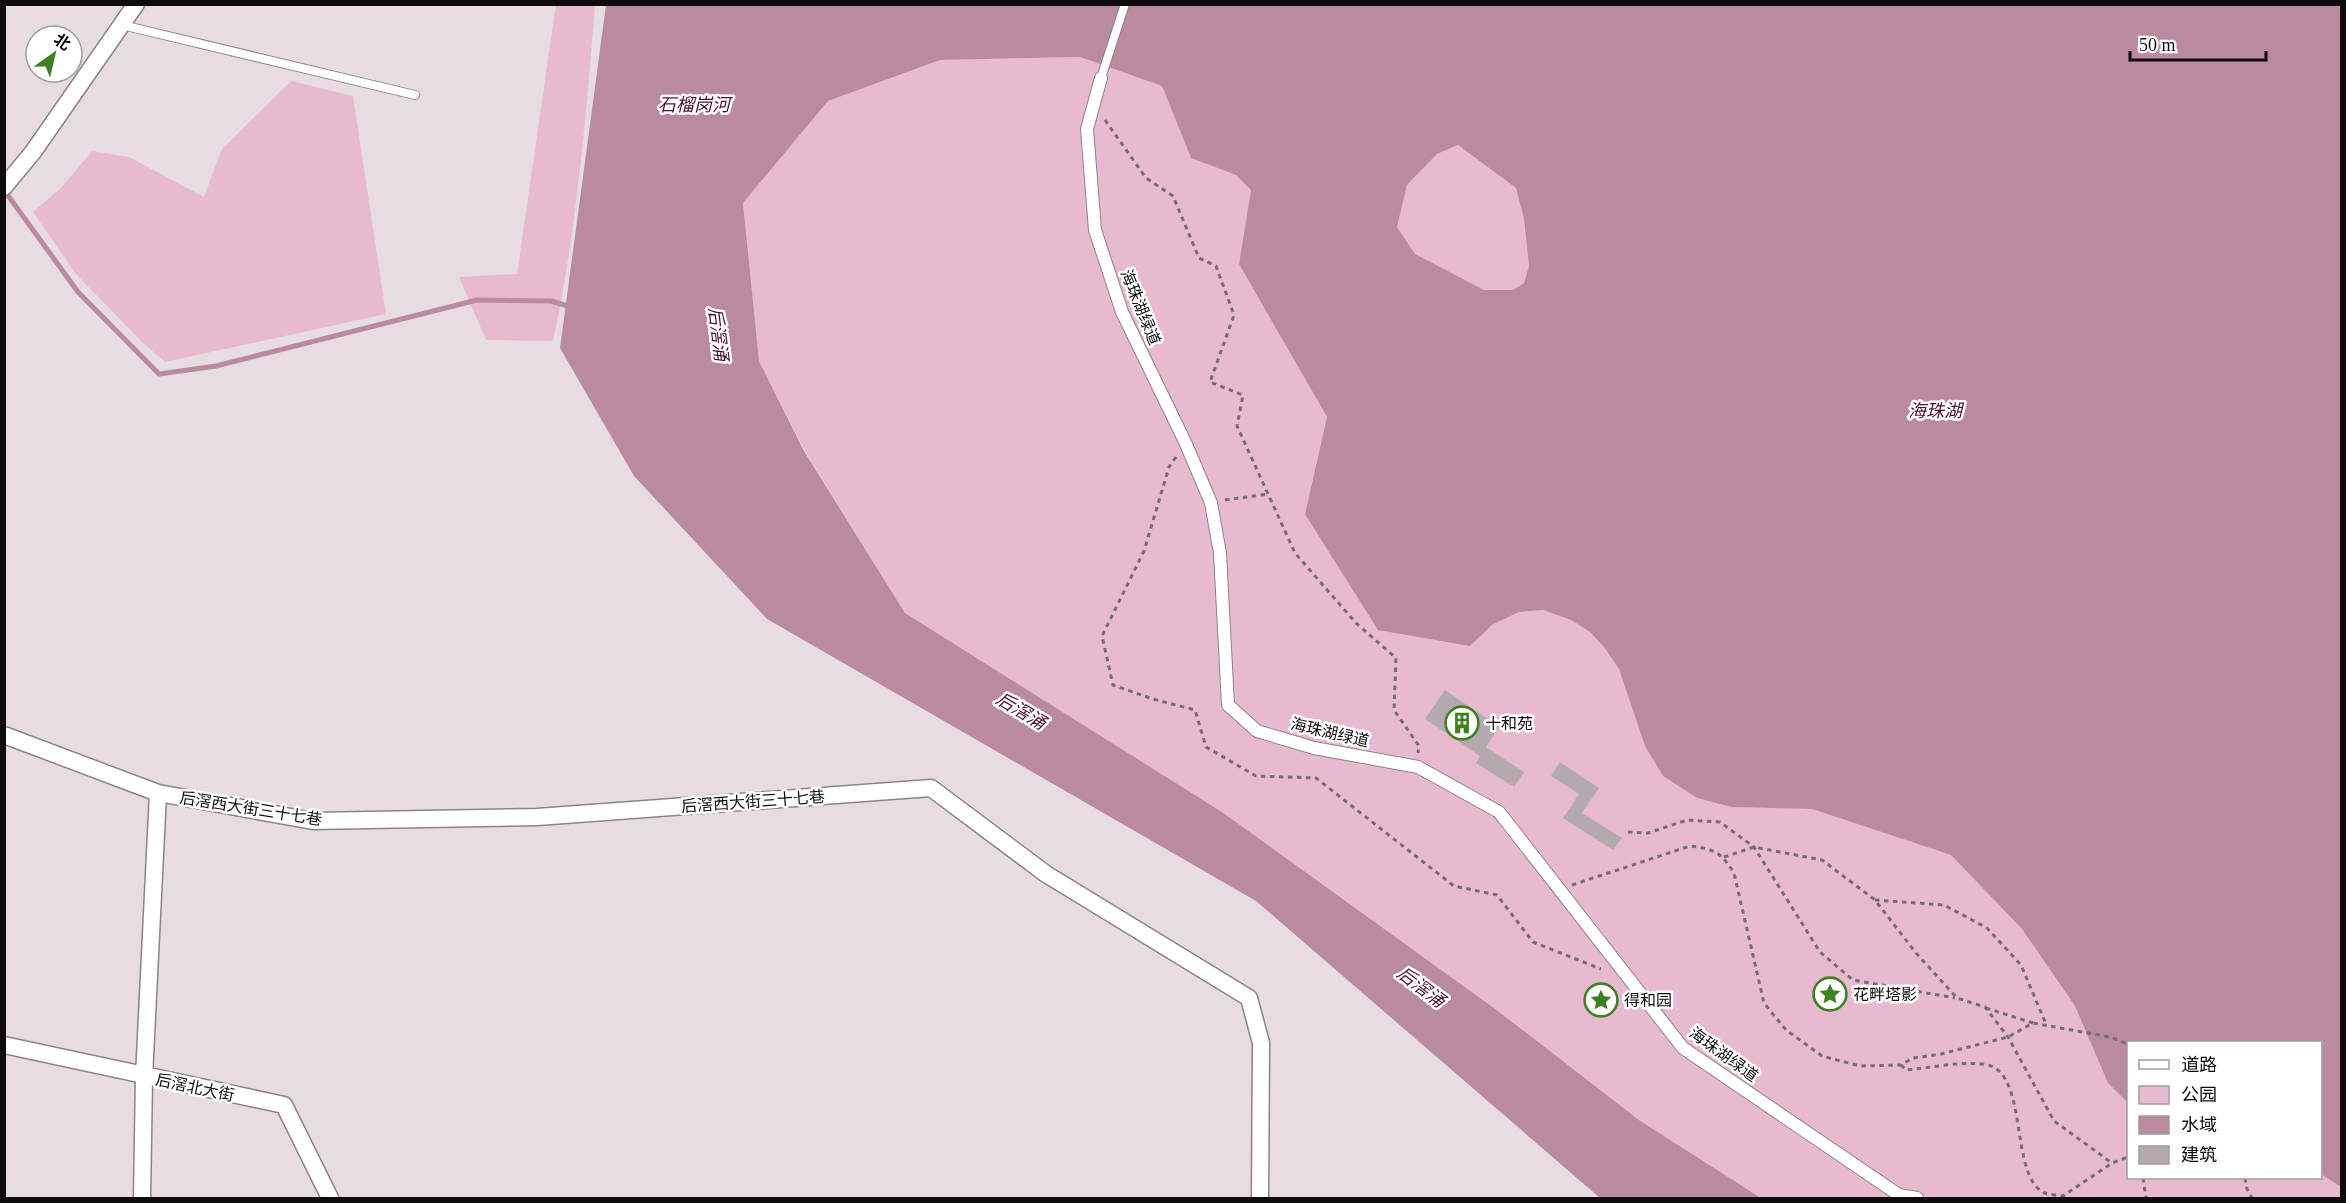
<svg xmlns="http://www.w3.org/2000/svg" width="2346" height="1203" font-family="'Times New Roman','Noto Sans SC',serif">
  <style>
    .green { fill: #e8bad0 }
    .water { fill: #ba8aa1; fill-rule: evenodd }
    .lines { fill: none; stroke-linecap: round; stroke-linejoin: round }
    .stream { stroke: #ba8aa1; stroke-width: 5 }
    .building { fill: #b4a9ae }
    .service-casing { stroke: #8d8387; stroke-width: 10 }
    .pedestrian-casing { stroke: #8d8387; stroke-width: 14 }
    .minor-casing { stroke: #8d8387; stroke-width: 19 }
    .path { stroke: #746d71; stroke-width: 3; stroke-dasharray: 4.5 4.5; stroke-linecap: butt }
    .service { stroke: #fff; stroke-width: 8 }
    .pedestrian { stroke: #fff; stroke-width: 12 }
    .minor { stroke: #fff; stroke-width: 16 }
    .labels { text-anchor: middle; stroke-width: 5; stroke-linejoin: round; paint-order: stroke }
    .street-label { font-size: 16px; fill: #0f0b0d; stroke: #fff }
    .poi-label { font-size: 16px; fill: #0f0b0d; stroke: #fff; text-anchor: start }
    .water-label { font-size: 18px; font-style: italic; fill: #4a1032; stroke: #fff }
  </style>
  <rect width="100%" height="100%" fill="#e7dce1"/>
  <g class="green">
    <path d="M556,4L595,5C586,117 577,230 553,341L486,340L459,277L517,274Z"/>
    <polygon points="1080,57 1162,86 1191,158 1236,175 1251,190 1239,264 1327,417 1305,514 1470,646 1492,625 1519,612 1543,610 1571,620 1590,632 1604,647 1619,669 1663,776 1697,798 1731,807 1812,809 1951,855 2022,929 2075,1006 2108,1083 2128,1103 2128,1178 2320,1178 2321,1174 2340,1185 2341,1198 1761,1198 1639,1120 1498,1011 1222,812 905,613 805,451 759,361 743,203 828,101 940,60"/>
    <polygon points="291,81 353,96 386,314 165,362 142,342 76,274 33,212 61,188 92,151 129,157 204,197 222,149"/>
    <polygon points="1458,145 1516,188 1524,219 1529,267 1524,283 1513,290 1484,290 1415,255 1397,227 1407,185 1437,154"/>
  </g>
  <path class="water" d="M606,5H2341V1187L2321,1174L2320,1042H2128V1103L2108,1083L2075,1006L2022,929L1951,855L1812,809L1731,807L1697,798L1663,776L1645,746L1619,669L1604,647L1590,632L1571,620L1543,610L1519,612L1492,625L1470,646L1378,630L1305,514L1327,417L1239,264L1251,190L1236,175L1191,158L1162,86L1080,57L940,60L828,101L743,203L759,361L804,451L905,613L1222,812L1498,1011L1639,1120L1761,1198H1600L1256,901L767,619L634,476L560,348ZM1458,145L1516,188L1524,219L1529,266L1524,283L1513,290H1484L1415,254L1397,227L1407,185L1437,154Z"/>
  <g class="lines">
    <polyline class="stream" points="4,190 78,292 159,374 216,366 477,300 551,301 571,307"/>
  </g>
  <g class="building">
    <polygon points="1445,690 1499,727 1486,747 1524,772 1514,787 1476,763 1480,756 1425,719"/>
    <polygon points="1560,762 1599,788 1582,813 1622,838 1613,850 1563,818 1579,794 1551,776"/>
  </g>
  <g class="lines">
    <defs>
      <g id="service">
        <polyline points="122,25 415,95"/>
        <polyline points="1101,78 1125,4"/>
      </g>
      <polyline id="pedestrian" points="1101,78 1087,129 1095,230 1122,312 1186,444 1211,503 1220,553 1228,705 1257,731 1314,748 1418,767 1499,812 1683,1048 1899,1195 1917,1198"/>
      <g id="minor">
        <polyline points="4,187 33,152 136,4"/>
        <polyline points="4,735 158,793 313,821 537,817 931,788 1046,874 1249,998 1261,1043 1260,1198"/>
        <polyline points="4,1045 284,1105 330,1198"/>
        <polyline points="142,1198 144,1077 158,793"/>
      </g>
    </defs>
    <use href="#service" class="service-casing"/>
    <use href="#pedestrian" class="pedestrian-casing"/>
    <use href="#minor" class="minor-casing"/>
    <g class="path">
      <polyline points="1105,120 1146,178 1173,196 1199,258 1216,266 1234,315 1210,382 1243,395 1237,426 1295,553 1356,623 1396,658 1394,710 1419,746 1418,753"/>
      <polyline points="1176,457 1169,467 1144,551 1102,636 1113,685 1153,699 1195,710 1206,747 1256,776 1316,778 1454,886 1497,895 1533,942 1601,969"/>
      <polyline points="1225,500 1268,494"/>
      <polyline points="1628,832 1648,833 1687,820 1720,822 1754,847 1820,952 1853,980 1955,998"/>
      <polyline points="1724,857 1754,847 1822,860 1875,900 1916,953 1957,998 1985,1007 2008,1037 2054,1121 2112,1163"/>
      <path d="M1572,885L1690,846C1714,849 1721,852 1734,873L1764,1003L1786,1030L1822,1056L1860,1066L1901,1065L1913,1058L1941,1054L2008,1037L2033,1023L2110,1037L2128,1044"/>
      <polyline points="1875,900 1944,905 1987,928 2021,965 2046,1024"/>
      <polyline points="1986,1008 2033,1023"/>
      <path d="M1901,1065L1906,1070C1930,1068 1966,1060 1988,1065C2029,1075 2009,1178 2045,1193C2050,1195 2057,1195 2063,1196L2112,1163L2128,1157"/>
      <polyline points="2143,1178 2146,1198"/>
      <polyline points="2245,1178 2247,1189 2252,1198"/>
    </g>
    <use href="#service" class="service"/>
    <use href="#pedestrian" class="pedestrian"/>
    <use href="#minor" class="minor"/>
  </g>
  <defs>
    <symbol id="building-ring" viewBox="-11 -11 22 22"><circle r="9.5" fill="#fff" stroke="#3e8123" stroke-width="1.5"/><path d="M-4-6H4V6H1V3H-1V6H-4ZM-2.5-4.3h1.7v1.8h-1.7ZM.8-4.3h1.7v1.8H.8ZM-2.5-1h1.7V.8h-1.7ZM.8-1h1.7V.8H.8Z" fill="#3e8123"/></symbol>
    <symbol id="sight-ring" viewBox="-11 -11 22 22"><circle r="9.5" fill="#fff" stroke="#3e8123" stroke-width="1.5"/><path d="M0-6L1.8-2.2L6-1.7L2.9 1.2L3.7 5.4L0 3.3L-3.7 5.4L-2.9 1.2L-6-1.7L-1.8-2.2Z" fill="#3e8123"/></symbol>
  </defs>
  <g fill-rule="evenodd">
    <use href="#building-ring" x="1443" y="704" width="38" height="38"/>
    <use href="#sight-ring" x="1811" y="975" width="38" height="38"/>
    <use href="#sight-ring" x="1582" y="981" width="38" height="38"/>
  </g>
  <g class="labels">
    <g class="street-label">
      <text transform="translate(1141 307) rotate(68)" y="6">海珠湖绿道</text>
      <text transform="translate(1330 732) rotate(13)" y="6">海珠湖绿道</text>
      <text transform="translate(753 801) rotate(-4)" y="6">后滘西大街三十七巷</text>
      <text transform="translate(251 808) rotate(9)" y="6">后滘西大街三十七巷</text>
      <text transform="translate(1724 1054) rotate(36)" y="6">海珠湖绿道</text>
      <text transform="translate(195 1087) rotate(12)" y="6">后滘北大街</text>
    </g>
    <g class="poi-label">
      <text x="1485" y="729">十和苑</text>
      <text x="1853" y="1000">花畔塔影</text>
      <text x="1624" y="1006">得和园</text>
    </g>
    <g class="water-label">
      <text x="694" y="111">石榴岗河</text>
      <text transform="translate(718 334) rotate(83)" y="6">后滘涌</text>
      <text x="1935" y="417">海珠湖</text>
      <text transform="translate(1021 711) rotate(31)" y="6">后滘涌</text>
      <text transform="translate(1421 987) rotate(37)" y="6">后滘涌</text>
    </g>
  </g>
  <rect width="2346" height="1203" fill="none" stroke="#0f0b0d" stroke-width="12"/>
  <rect x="2127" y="1041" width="195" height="138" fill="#ffffff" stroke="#9f9d9e" stroke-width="1.5"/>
  <rect x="2139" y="1060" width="30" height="9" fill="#ffffff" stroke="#9f9d9e" stroke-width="1.5"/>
  <text x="2181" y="1071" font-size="18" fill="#0f0b0d">道路</text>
  <rect x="2139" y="1086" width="30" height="18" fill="#e8bad0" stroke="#9f9d9e" stroke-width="1.5"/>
  <text x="2181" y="1101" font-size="18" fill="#0f0b0d">公园</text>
  <rect x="2139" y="1116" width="30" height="18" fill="#ba8aa1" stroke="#9f9d9e" stroke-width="1.5"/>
  <text x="2181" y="1131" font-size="18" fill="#0f0b0d">水域</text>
  <rect x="2139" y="1146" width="30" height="18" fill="#b4a9ae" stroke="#9f9d9e" stroke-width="1.5"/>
  <text x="2181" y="1161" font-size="18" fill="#0f0b0d">建筑</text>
  <g transform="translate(54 54) rotate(34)"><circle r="28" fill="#ffffff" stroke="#9f9d9e" stroke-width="1.5"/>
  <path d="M0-4.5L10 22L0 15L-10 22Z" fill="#3e8123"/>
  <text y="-9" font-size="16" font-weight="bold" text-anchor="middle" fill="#0f0b0d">北</text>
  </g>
  <path d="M2130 51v9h136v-9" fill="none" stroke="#0f0b0d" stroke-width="3"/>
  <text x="2139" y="51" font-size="18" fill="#0f0b0d" stroke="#ffffff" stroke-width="4.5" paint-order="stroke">50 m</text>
</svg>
